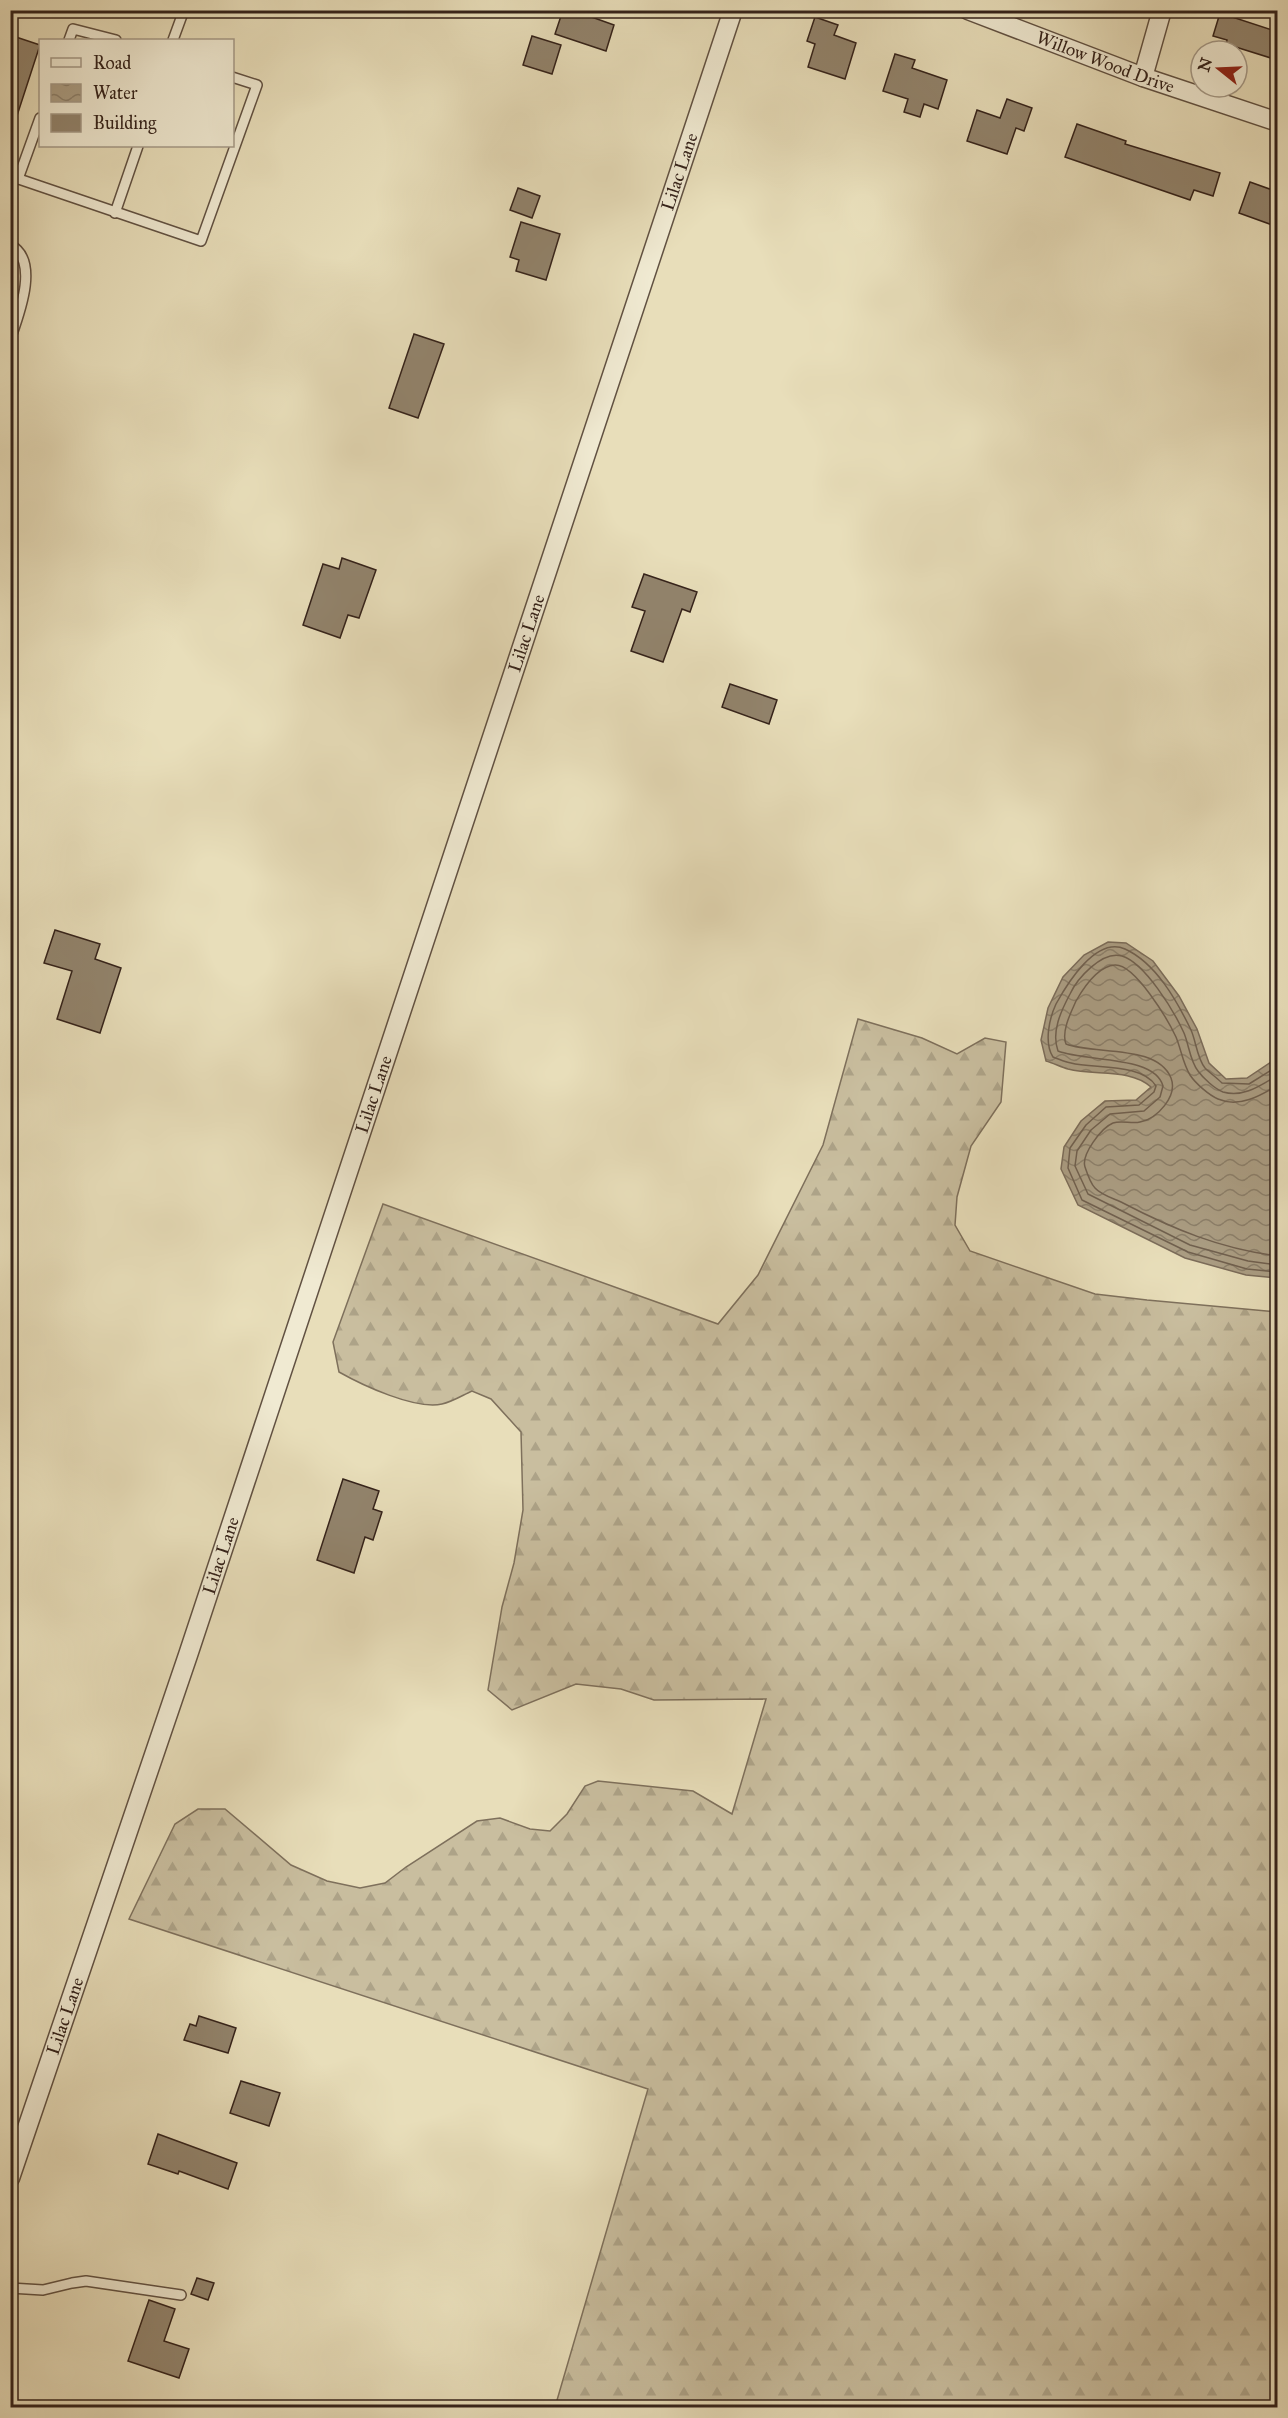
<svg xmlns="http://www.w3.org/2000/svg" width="1288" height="2418" font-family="'IM FELL Great Primer',serif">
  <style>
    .forest { fill: url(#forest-firs); stroke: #7e705c; stroke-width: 1.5 }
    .water { fill: url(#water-waves); stroke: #7b6c5a; stroke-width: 1.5 }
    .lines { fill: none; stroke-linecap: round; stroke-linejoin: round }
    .shore { stroke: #70604f; stroke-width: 1.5 }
    .building { fill: #92846d; stroke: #34221a; stroke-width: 1.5 }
    .service-casing { stroke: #615142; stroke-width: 12 }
    .minor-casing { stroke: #615142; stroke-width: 21 }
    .service { stroke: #f0ead2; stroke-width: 9 }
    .minor { stroke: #f0ead2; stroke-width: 18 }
    .labels { text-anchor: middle; stroke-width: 4.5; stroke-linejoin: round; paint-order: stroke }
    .street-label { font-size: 18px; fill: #34221a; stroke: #f0ead2 }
  </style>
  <defs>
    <pattern id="forest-firs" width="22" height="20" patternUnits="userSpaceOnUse" patternTransform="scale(1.5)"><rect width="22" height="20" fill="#c9be9f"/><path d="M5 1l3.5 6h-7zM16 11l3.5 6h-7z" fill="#ada388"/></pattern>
    <pattern id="water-waves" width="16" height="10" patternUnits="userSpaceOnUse" patternTransform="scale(1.5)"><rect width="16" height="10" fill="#ab9e84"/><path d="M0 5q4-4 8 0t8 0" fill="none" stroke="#8c806b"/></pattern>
  </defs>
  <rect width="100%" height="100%" fill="#e8deba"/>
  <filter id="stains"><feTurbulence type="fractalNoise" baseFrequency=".00333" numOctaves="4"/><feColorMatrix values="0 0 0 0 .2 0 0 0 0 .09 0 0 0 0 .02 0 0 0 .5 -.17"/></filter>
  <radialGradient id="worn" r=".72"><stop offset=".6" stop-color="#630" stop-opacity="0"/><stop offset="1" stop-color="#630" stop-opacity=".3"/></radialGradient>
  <path class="forest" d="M858,1019L922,1038L957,1054L985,1038L1006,1042L1001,1102L971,1146L957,1197L955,1225L970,1251L1095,1294L1147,1300L1277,1312V2407H555L648,2089L129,1919L175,1824L198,1809H225L291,1865L327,1881L360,1888L385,1883L406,1867L477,1821L500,1818L530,1829L550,1831L567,1814L585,1786L598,1781L693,1791L732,1814L766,1699L654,1700L621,1689L576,1684L512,1710L488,1690L502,1607L514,1563L523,1510L521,1432L491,1399L472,1391C463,1395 452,1402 442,1404C415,1410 362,1385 339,1372L333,1342L383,1204L718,1324L758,1275L823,1145Z"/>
  <path class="water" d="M1108,942L1126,943L1153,961L1179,996L1197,1029L1209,1063L1226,1079L1247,1078L1277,1058V1278L1246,1275L1185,1258L1078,1205L1061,1169L1064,1147L1081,1121L1105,1101L1136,1100L1151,1087C1130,1068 1095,1076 1068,1069C1061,1067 1053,1063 1046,1061L1041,1040L1048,1008L1063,977L1084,955Z"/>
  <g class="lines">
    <g class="shore">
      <path d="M1278,1066L1249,1084L1222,1083C1217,1078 1210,1073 1205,1068C1197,1058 1196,1041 1191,1030C1177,1001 1156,963 1125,949C1096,936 1067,984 1056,1004C1049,1019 1044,1043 1053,1057C1059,1059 1065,1062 1071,1063C1094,1069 1142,1063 1156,1086L1154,1092L1139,1105L1106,1107L1086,1125L1070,1148L1068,1168L1082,1200L1188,1252L1247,1269L1278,1272"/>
      <path d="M1278,1075C1261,1085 1244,1098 1223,1092C1215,1089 1203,1078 1198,1071C1190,1061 1189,1045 1184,1033C1174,1011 1145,963 1122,956C1102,950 1077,979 1070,994C1061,1011 1051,1032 1058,1051C1085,1062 1155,1055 1163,1086L1160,1097L1144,1111L1110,1114L1091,1130L1077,1151L1075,1166L1088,1194L1190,1245L1248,1261L1278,1265"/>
      <path d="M1278,1085C1260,1096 1239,1108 1218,1099C1209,1095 1196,1084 1190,1075C1183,1064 1181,1049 1176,1037C1168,1020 1135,964 1115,965C1098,966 1084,987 1076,1001C1071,1012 1061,1032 1066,1044C1095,1055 1157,1044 1171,1078C1178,1096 1157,1119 1140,1122C1132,1124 1121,1120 1113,1123C1101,1128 1081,1155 1085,1167C1087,1173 1091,1184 1095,1188C1101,1195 1115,1199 1123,1203C1173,1229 1221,1249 1278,1256"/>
    </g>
  </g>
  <g class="building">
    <polygon points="563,10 572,10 614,25 606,51 555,34"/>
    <polygon points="1220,13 1278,32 1278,48 1274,59 1226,44 1227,40 1213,36"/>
    <polygon points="815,17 838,25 834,35 856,43 845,79 808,67 815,44 807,41"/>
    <polygon points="10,35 40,45 13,128 10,128"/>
    <polygon points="532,36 561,45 552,74 523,65"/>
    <polygon points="895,54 915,60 912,68 947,80 938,109 924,104 920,117 904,112 908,99 883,91"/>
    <polygon points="1007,99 1032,108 1024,131 1016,128 1007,154 967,141 977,110 1000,118"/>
    <polygon points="1077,124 1126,141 1125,144 1220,173 1213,196 1194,190 1190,200 1065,157"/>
    <polygon points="1250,182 1278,192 1278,227 1239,213"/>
    <polygon points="518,188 540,196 532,218 510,210"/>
    <polygon points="521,222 560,234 546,280 516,271 519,260 510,257"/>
    <polygon points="414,334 444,344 418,418 389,408"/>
    <polygon points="342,558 376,570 359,618 348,615 340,638 303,625 323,564 339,569"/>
    <polygon points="644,574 697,592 690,612 682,609 663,662 631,651 645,611 632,607"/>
    <polygon points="730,684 777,700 769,724 722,707"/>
    <polygon points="55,930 100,944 95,959 121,968 100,1033 57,1019 72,971 44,963"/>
    <polygon points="343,1479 379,1491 373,1509 382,1512 373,1540 365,1537 354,1573 317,1560"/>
    <polygon points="199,2016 236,2028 228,2053 184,2040 190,2024 196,2026"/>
    <polygon points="241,2081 280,2093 269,2126 230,2113"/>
    <polygon points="158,2134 237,2163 228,2189 179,2171 178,2174 148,2164"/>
    <polygon points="197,2278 214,2283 208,2300 191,2294"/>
    <polygon points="149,2300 175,2309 164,2341 189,2349 179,2378 128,2361"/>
  </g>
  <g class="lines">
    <defs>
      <g id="service">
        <polyline points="69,40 73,29 116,40"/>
        <polyline points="173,40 184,10"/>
        <polyline points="10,176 201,241 257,85 232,77"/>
        <polyline points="18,179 40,118"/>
        <polyline points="115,213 138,146"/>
        <path d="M10,245C41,260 18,317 10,340"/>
        <polyline points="10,2288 43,2290 72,2283 86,2281 181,2295"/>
      </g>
      <g id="minor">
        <path id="s1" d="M968,10L1143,77L1278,122"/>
        <polyline points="1143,77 1162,10"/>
        <path id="s2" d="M10,2178L188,1655L733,10"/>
      </g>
    </defs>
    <use href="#service" class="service-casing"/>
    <use href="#minor" class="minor-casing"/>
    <use href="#service" class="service"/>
    <use href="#minor" class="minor"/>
  </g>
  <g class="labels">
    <g class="street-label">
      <text dy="6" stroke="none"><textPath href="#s1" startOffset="147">Willow Wood Drive</textPath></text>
      <text dy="6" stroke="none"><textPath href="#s2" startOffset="2115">Lilac Lane</textPath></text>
      <text dy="6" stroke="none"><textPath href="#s2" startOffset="1629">Lilac Lane</textPath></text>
      <text dy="6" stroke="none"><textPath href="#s2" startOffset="1143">Lilac Lane</textPath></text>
      <text dy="6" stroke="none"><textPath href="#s2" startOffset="657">Lilac Lane</textPath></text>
      <text dy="6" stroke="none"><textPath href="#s2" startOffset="171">Lilac Lane</textPath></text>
    </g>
  </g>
  <rect width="1288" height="2418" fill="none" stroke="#e8deba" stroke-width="36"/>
  <rect x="12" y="12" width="1264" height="2394" fill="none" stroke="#34221a" stroke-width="3"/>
  <rect x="18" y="18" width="1252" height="2382" fill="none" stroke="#34221a" stroke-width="1.5"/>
  <rect x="39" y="39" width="195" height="108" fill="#f0ead2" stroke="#a59a88" stroke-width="1.5"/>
  <rect x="51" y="58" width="30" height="9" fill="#f0ead2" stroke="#a59a88" stroke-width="1.5"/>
  <text x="93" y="69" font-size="18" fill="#34221a">Road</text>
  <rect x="51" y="84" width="30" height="18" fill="url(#water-waves)" stroke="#a59a88" stroke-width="1.5"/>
  <text x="93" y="99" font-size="18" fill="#34221a">Water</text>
  <rect x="51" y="114" width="30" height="18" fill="#92846d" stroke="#a59a88" stroke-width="1.5"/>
  <text x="93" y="129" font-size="18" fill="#34221a">Building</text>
  <g transform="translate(1219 69) rotate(288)"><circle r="28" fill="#f0ead2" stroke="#a59a88" stroke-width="1.5"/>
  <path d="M0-4.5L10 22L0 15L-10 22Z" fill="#8f2418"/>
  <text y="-9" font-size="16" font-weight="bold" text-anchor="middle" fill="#34221a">N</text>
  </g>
  <rect width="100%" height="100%" filter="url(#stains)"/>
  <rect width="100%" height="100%" fill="url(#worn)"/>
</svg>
